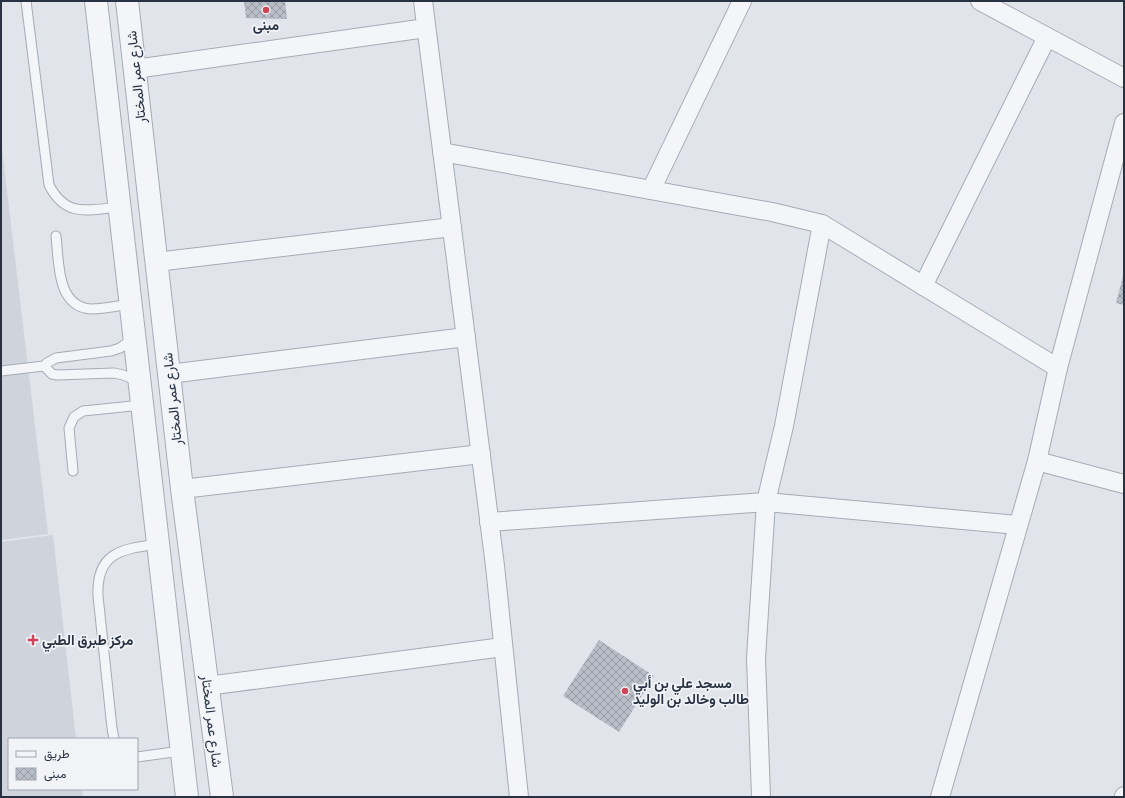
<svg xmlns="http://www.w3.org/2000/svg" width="1125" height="798" font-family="Manrope,Vazirmatn,sans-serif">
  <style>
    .built { fill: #cfd3dc }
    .building { fill: url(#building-cross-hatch) }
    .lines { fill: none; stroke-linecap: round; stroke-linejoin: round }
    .service-casing { stroke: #a6abb4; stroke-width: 11 }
    .minor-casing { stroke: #a6abb4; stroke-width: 20 }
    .tertiary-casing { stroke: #a6abb4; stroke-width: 24 }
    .service { stroke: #f4f5f8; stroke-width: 9 }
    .minor { stroke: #f4f5f8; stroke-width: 18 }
    .tertiary { stroke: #f4f5f8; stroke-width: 22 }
    .poi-dot { fill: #d04457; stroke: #f1f3f7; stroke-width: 1.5 }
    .labels { text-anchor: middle; stroke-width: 3.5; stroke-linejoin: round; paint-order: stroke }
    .poi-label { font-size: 14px; font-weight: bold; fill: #293242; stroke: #f1f3f7; text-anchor: start }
    .street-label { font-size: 14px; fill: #293242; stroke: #f1f3f7 }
  </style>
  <defs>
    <pattern id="building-cross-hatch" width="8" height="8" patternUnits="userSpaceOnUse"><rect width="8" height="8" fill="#b8bdc7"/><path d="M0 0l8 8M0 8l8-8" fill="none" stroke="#969aa3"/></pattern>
  </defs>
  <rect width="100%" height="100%" fill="#e1e4ea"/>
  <g class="built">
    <polygon points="1,141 48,534 1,540"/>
    <polygon points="53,535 76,739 9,739 9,789 82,789 83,797 1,797 1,542"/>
  </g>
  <g class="building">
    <polygon points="244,1 285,1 287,19 246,18"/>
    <polygon points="1123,276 1124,276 1124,305 1116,303"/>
    <polygon points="599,640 654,676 619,732 563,696"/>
  </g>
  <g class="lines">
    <defs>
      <g id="service">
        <path d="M26,1L49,185C66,218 88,210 119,207"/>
        <path d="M56,236C59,260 56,307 91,309C103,309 118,306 130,304"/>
        <polyline points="44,366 52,374 57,375 114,373 123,375 138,381"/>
        <polyline points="1,371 44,366 47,363 56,358 111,351 120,348 134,338"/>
        <polyline points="73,471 69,428 74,417 83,411 142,405"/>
        <path d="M114,739L112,728L98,596C96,552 122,549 158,544"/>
        <polyline points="137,757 181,751"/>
      </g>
      <g id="minor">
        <polyline points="423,1 495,566 519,797"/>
        <polyline points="980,1 1124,78"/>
        <polyline points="135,69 426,28"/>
        <polyline points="442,152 772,212 822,224 1058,368"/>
        <polyline points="651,190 742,1"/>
        <polyline points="156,262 452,227"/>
        <polyline points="923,286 1047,37"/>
        <polyline points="169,374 466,337"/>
        <polyline points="1037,461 1124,484"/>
        <polyline points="182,489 481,454"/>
        <polyline points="489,522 766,502 1018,525"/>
        <polyline points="207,686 503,647"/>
        <polyline points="761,797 756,658 766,502 784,426 822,224"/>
        <polyline points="940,797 1037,461 1058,368 1124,123"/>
        <polyline points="1124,797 1124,796"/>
      </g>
      <g id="tertiary">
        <polyline points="96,1 187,797"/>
        <polyline points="127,1 182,489 222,797"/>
      </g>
    </defs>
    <use href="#service" class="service-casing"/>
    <use href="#minor" class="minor-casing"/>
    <use href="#tertiary" class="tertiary-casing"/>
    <use href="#service" class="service"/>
    <use href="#minor" class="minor"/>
    <use href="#tertiary" class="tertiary"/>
  </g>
  <g class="poi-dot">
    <circle cx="266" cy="10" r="4"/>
    <path d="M31 634h4v4h4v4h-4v4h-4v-4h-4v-4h4z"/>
    <circle cx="625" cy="691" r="4"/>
  </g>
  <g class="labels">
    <g class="poi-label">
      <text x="266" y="30" text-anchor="middle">مبنى</text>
      <text x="42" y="645">مركز طبرق الطبي</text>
      <text x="633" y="688">مسجد علي بن أبي<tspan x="633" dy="16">طالب وخالد بن الوليد</tspan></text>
    </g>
    <g class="street-label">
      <text transform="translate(136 77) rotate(-96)" y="5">شارع عمر المختار</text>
      <text transform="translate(172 399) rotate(-96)" y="5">شارع عمر المختار</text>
      <text transform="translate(212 721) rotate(83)" y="5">شارع عمر المختار</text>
    </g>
  </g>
  <rect width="1125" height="798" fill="none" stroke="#293242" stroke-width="4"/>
  <rect x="8" y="738" width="130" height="52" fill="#f1f3f7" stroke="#a1a6af"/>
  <rect x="16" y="751" width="20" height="6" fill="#f4f5f8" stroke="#a1a6af"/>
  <text x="44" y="758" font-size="12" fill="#293242">طريق</text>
  <rect x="16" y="768" width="20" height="12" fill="url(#building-cross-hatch)" stroke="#a1a6af"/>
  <text x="44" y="778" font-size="12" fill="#293242">مبنى</text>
</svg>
